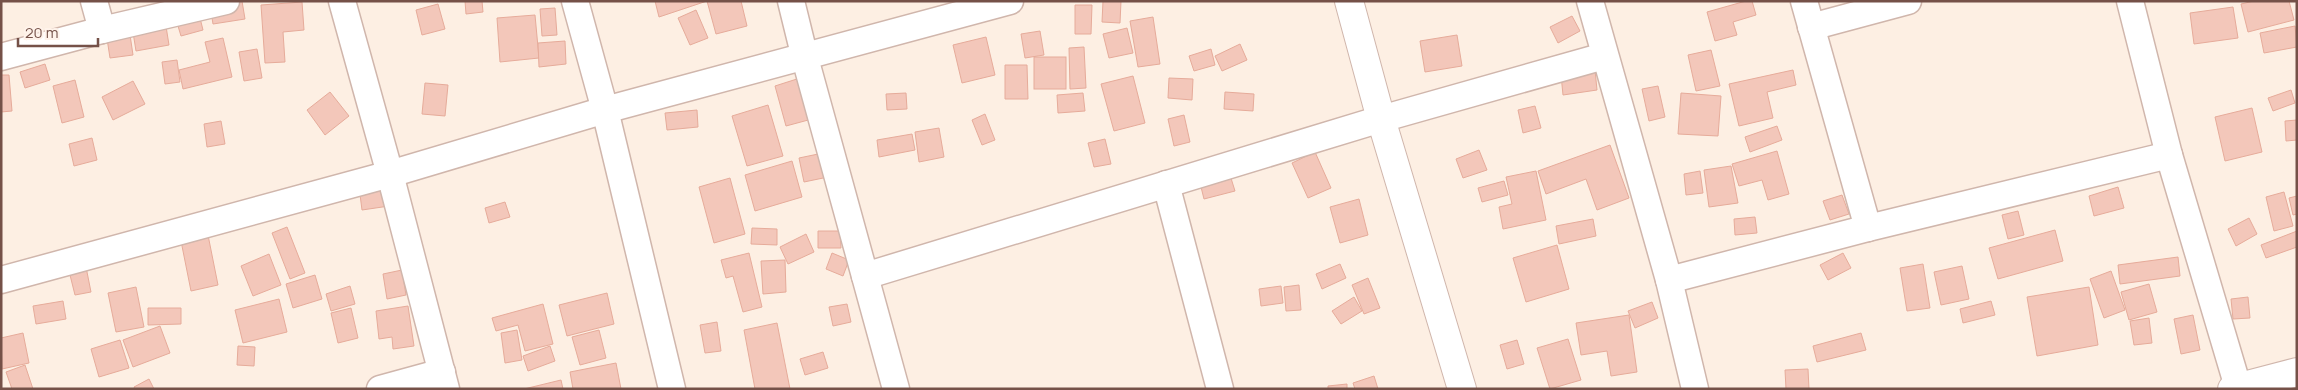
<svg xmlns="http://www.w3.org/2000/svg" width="2298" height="390" font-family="Manrope,sans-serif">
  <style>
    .building { fill: #f3c7ba; stroke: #e6ab9a }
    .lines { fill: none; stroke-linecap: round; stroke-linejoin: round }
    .minor-casing { stroke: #d0b6ac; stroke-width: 29 }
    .tertiary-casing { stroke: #d0b6ac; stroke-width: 30 }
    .minor { stroke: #fff; stroke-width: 26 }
    .tertiary { stroke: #fff; stroke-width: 28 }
  </style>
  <rect width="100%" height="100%" fill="#fdefe3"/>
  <g class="building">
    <polygon points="242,1 245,19 213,24 210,6"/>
    <polygon points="465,1 482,1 483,12 466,14"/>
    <polygon points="655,1 741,1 747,26 716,34 707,1 659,17"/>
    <polygon points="1103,1 1121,1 1120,23 1102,22"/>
    <polygon points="1746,1 1752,1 1756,15 1733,22 1737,35 1715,41 1707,12"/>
    <polygon points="2254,1 2289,1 2294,20 2248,32 2241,4"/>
    <polygon points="302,2 304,30 283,32 285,62 265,63 261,5"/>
    <polygon points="438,4 445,29 422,35 416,10"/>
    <polygon points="1075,5 1092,5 1091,34 1075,34"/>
    <polygon points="2233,7 2238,38 2194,44 2190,13"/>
    <polygon points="555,8 557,35 542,36 540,9"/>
    <polygon points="198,10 203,30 181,36 175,16"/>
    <polygon points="696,10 708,38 690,45 678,18"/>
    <polygon points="535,15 539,58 500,62 497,18"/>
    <polygon points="1572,16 1580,31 1558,43 1550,27"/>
    <polygon points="1153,17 1160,64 1138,67 1130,21"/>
    <polygon points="165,20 169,45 136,51 132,26"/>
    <polygon points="2295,26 2297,47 2264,53 2260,33"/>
    <polygon points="129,28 133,55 110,58 106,32"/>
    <polygon points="1127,28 1133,53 1109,58 1103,34"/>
    <polygon points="1040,31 1044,55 1025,58 1021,34"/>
    <polygon points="1457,35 1462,66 1425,72 1420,41"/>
    <polygon points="986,37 995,75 962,83 953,45"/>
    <polygon points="223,38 232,77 183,89 179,70 210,62 205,42"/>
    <polygon points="565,41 566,64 539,67 538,43"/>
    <polygon points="1240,44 1247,60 1222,71 1215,56"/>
    <polygon points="1084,47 1086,88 1070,89 1069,48"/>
    <polygon points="257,49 262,78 244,81 239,52"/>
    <polygon points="1211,49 1215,65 1194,71 1189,56"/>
    <polygon points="1711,50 1720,86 1696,91 1688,55"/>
    <rect x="1034" y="57" width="32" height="32"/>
    <polygon points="177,60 180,82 165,84 162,62"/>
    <polygon points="45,64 50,80 25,88 20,72"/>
    <polygon points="1005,65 1027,65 1028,99 1005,99"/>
    <polygon points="1595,70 1597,90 1563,95 1561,75"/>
    <polygon points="1793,70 1796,85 1767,92 1773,118 1739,126 1729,84"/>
    <polygon points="1,75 9,75 12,111 1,112"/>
    <polygon points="1133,76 1145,123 1114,131 1101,84"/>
    <polygon points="800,78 812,119 786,126 775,86"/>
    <polygon points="1169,78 1193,79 1192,100 1168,98"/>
    <polygon points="75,80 84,117 62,123 53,86"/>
    <polygon points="133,81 145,104 113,120 102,97"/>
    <polygon points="425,83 448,85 445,116 422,114"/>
    <polygon points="1658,86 1665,117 1649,121 1642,89"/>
    <polygon points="2291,90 2295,103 2273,111 2268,98"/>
    <polygon points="330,92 349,116 325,135 307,110"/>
    <polygon points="1225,92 1254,94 1253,111 1224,109"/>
    <polygon points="906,93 907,109 887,110 886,94"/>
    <polygon points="1083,93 1085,111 1058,113 1057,95"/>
    <polygon points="1681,93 1721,96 1718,136 1678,134"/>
    <polygon points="768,105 783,156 747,166 732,116"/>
    <polygon points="1535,106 1541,128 1523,133 1518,110"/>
    <polygon points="2252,108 2262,152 2225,161 2215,117"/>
    <polygon points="697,110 698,127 667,130 665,113"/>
    <polygon points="985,114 995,140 982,145 972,120"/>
    <polygon points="1184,115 1190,142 1174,146 1168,119"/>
    <polygon points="2297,120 2297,140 2286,141 2285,121"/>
    <polygon points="221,121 225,144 207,147 204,124"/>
    <polygon points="1777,126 1782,140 1750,152 1745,137"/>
    <polygon points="939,128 944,157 919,162 915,132"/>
    <polygon points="912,134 915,150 879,157 877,140"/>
    <polygon points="92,138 97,160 74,166 69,144"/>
    <polygon points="1105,139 1111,164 1094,167 1088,143"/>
    <polygon points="1610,145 1629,198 1597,210 1586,179 1546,194 1538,171"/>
    <polygon points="1479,150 1487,170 1463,178 1456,159"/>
    <polygon points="1777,151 1789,194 1768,200 1762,180 1739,186 1732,164"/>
    <polygon points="1315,152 1331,188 1308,198 1292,163"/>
    <polygon points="823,153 828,177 804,182 799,158"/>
    <polygon points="792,161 802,197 755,211 745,175"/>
    <polygon points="1731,166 1738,203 1709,207 1704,170"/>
    <polygon points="1536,171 1546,220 1503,229 1499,207 1512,204 1506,177"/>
    <polygon points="1700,171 1703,193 1686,195 1684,174"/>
    <polygon points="391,175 396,205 362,210 358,179"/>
    <polygon points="1230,175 1235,191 1204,199 1200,183"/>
    <polygon points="730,178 745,234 714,243 699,187"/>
    <polygon points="1504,181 1508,195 1482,202 1478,188"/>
    <polygon points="2118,187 2124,208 2094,216 2089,196"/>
    <polygon points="2284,192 2293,226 2274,231 2266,197"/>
    <polygon points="1842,195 1849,214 1830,220 1823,201"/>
    <polygon points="2297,196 2297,214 2293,215 2289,198"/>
    <polygon points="1359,199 1368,235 1340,243 1330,207"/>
    <polygon points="505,202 510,217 489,223 485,208"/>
    <polygon points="2018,211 2024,235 2008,239 2002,215"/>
    <polygon points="1755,217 1757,233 1735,235 1734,219"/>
    <polygon points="2249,218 2257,234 2236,246 2228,229"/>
    <polygon points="1593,219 1596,236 1559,244 1556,226"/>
    <polygon points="287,227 305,273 290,279 272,233"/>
    <polygon points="752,228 777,229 777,245 751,244"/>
    <polygon points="2055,230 2063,261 1998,279 1989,248"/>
    <polygon points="818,231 840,231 841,248 818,248"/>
    <polygon points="2297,231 2297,247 2266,258 2261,245"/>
    <polygon points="806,234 814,252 788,264 780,247"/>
    <polygon points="208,235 218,285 191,291 181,241"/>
    <polygon points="1557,245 1569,289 1526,302 1513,258"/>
    <polygon points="749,253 762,307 743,312 733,276 726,278 721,260"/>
    <polygon points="832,253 849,260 843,276 826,269"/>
    <polygon points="1843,253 1851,268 1828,280 1820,265"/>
    <polygon points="269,254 281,285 253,296 241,266"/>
    <polygon points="2178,257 2180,276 2120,284 2118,265"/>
    <polygon points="785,260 786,292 763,294 761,261"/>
    <polygon points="1340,264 1346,278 1322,289 1316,274"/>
    <polygon points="1923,264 1930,308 1907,311 1900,268"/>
    <polygon points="1962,266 1969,299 1941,305 1934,272"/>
    <polygon points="86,267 91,292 75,295 69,271"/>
    <polygon points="402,270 406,295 387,299 383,274"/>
    <polygon points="2111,271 2125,310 2104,318 2090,279"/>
    <polygon points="315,275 322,299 293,308 286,284"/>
    <polygon points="1368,278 1380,308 1364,314 1352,285"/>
    <polygon points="2149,284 2157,312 2129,320 2121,292"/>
    <polygon points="1299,285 1301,310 1286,311 1284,287"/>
    <polygon points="350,286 355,304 331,311 326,294"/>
    <polygon points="1281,286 1283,303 1261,306 1259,289"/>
    <polygon points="136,287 144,327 116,332 108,293"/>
    <polygon points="2089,287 2098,345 2037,356 2027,297"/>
    <polygon points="607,293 614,324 567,336 559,305"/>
    <polygon points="1354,297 1362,311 1341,324 1332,311"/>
    <polygon points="2248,297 2250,318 2233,319 2231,299"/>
    <polygon points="279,299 287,332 243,343 235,310"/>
    <polygon points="63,301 66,319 36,324 33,306"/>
    <polygon points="1991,301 1995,315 1963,323 1960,309"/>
    <polygon points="1652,302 1658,318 1635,328 1628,311"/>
    <polygon points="543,304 553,344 525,351 518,325 496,331 492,318"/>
    <polygon points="847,304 851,322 833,326 829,307"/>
    <polygon points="408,306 414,346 393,349 392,337 379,339 376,311"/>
    <polygon points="148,308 181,308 181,324 148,325"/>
    <polygon points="351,308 358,338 338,343 331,313"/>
    <polygon points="1629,315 1637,372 1611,376 1607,351 1581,355 1576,323"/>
    <polygon points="2193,315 2200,350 2181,354 2174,319"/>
    <polygon points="2149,318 2152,343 2134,345 2130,321"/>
    <polygon points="717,322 721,351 705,353 700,325"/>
    <polygon points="777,323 790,389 755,389 744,330"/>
    <polygon points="160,326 170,353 133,367 123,340"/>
    <polygon points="517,330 522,360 505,363 501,333"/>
    <polygon points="599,330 606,358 580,365 572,337"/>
    <polygon points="23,333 29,363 2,369 1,338"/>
    <polygon points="1861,333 1866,350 1817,362 1813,346"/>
    <polygon points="1568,339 1581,380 1550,389 1537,348"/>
    <polygon points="120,340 129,368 99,377 91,349"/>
    <polygon points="1517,340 1524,364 1507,369 1500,345"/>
    <polygon points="238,346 255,347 254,366 237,365"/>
    <polygon points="550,346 555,361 528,371 523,356"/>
    <polygon points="823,352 828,368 805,375 800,359"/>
    <polygon points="616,363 621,389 573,389 570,372"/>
    <polygon points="25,365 33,389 12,389 6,372"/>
    <polygon points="1808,369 1809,389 1786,389 1785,370"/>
    <polygon points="1374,376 1378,389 1355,389 1353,383"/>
    <polygon points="149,379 154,389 135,389 134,387"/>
    <polygon points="561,380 563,389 524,389"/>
    <polygon points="1347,384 1347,389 1328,389 1328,386"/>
  </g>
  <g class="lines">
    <defs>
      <g id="minor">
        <polyline points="94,1 102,30"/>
        <polyline points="342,1 390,174 446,389"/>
        <polyline points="575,1 605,110 672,389"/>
        <polyline points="791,1 805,58 896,389"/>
        <polyline points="1590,1 1669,280 1695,389"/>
        <polyline points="1804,1 1868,228"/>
        <polyline points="2130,1 2169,155 2238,387"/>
        <polyline points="1811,27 1908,1"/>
        <polyline points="1,57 102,30 226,1"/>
        <polyline points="1166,184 1220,389"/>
        <polyline points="865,276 1381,119 1604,56"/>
        <polyline points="1,280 390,174 605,110 1010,1"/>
        <polyline points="1669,280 1868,228 2169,155"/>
        <polyline points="380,389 442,372"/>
      </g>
      <g id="tertiary">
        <polyline points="1349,1 1381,119 1462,389"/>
        <polyline points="2232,389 2297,372"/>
      </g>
    </defs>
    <use href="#minor" class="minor-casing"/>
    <use href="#tertiary" class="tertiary-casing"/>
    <use href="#minor" class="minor"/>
    <use href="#tertiary" class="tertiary"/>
  </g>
  <rect width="2298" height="390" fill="none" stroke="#755148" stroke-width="5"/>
  <path d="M18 38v8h80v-8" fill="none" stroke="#755148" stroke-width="2.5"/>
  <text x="25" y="38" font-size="15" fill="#755148" stroke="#fff3ea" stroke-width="4" paint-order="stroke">20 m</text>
</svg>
